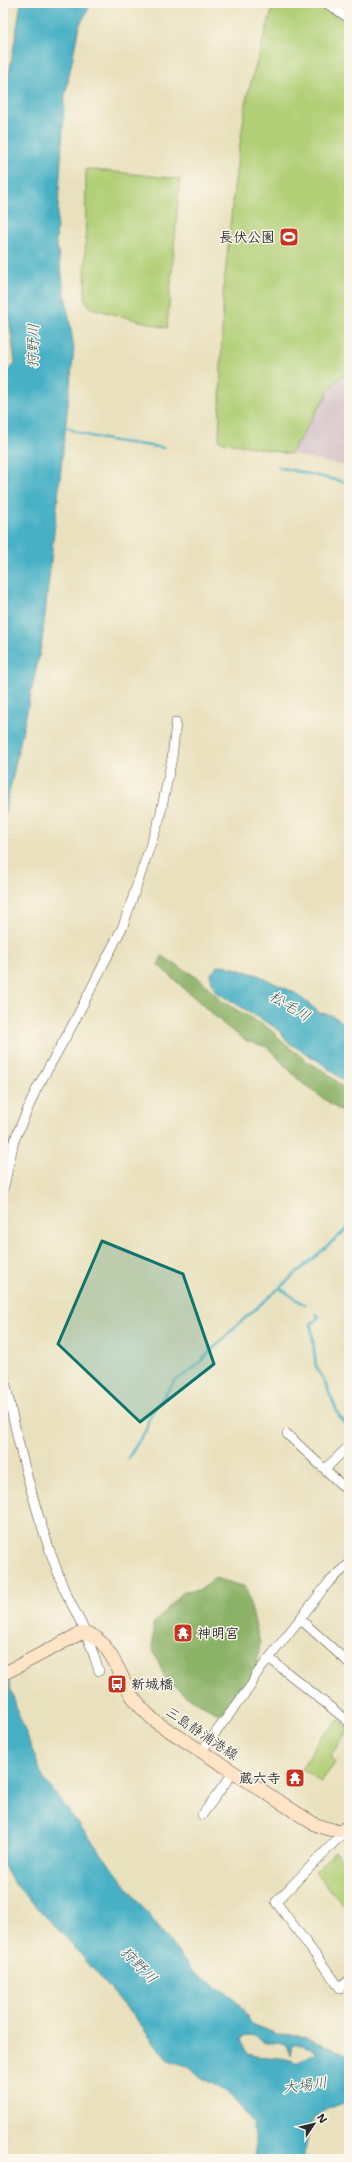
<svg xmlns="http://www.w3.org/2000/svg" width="352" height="2162" font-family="'Shantell Sans','Klee One',sans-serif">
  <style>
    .industrial { fill: #d2bec5 }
    .green { fill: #b1cf76; stroke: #6e7d50 }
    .forest { fill: #8cb267; stroke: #5c6e49 }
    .water { fill: #46b0c5; stroke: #386e78; fill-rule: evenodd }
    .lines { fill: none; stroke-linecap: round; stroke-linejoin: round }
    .stream { stroke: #46b0c5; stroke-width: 2.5 }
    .street-casing { stroke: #484641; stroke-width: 10 }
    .secondary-casing { stroke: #484641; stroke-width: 14 }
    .street { stroke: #fff; stroke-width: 9 }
    .secondary { stroke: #ffe4c6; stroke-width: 13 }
    .marked { fill: #0f766e; fill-opacity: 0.2; stroke: #0f766e; stroke-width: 3; stroke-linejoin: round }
    .labels { text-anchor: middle; stroke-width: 3; stroke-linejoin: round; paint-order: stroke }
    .poi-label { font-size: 14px; font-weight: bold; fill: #2b2b2b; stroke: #fbf7ec; text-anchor: end }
    .street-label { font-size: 14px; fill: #2b2b2b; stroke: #fbf7ec }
    .water-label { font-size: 15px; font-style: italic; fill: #345a61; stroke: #fbf7ec }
  </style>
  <rect width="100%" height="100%" fill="#fbf7ec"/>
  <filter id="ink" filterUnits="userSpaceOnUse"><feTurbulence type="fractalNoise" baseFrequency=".025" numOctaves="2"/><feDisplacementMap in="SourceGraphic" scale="8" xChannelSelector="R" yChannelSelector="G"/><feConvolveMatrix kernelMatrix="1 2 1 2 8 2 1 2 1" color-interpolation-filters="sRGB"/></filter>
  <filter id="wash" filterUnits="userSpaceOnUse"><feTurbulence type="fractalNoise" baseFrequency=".012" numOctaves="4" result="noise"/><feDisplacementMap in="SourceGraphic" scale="16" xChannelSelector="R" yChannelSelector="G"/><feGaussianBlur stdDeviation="0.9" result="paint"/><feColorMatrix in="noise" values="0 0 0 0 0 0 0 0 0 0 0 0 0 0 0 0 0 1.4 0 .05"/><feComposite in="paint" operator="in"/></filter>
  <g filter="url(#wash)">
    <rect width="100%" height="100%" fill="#e9e1bd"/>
    <polygon class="industrial" points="349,370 349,467 290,454 334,383"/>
    <g class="green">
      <polygon points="274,3 318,3 349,24 349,370 334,383 290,454 219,441 223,294 235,179 247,96"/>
      <polygon points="86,169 180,179 167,328 91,308 85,300"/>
      <polygon points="339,1720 349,1728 331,1755 335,1763 321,1782 302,1769 321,1737"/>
      <polygon points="335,1852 349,1867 349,1911 315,1872"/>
    </g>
    <g class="forest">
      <polygon points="162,956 201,980 223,1002 270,1029 284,1043 309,1063 326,1072 349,1093 349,1117 302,1083 267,1047 247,1041 227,1027 158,965"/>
      <polygon points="215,1578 246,1587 260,1643 255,1676 223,1716 190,1698 166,1680 153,1650 153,1624 184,1591 200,1590"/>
    </g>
    <g class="water">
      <polygon points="21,3 92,3 79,26 65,96 56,240 74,348 60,478 42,642 3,821 3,375 15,363 3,273 3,110"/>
      <polygon points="223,965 258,975 295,993 320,1013 331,1015 349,1026 349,1085 320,1062 289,1043 279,1030 215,991 210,975 218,966"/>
      <path d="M3,1662L17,1710L43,1778L193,1972L234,1998L252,2024L277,2034L298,2035L349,2055V2101C304,2117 314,2116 303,2159H256L254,2124L230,2094L199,2076L190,2067L168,2060L159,2050L137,2020L68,1940L12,1881L3,1864ZM244,2035L256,2036L265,2043H278L286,2045L290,2055L292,2045H302L317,2051L298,2063C283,2055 265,2059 248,2054L241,2040Z"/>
    </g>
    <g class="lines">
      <g class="stream">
        <path d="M64,426C95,442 130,442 164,448"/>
        <polyline points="278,467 349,483"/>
        <polyline points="281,1289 305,1305"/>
        <polyline points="316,1314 319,1317 311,1324 316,1366 326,1385 339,1416 349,1428"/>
        <polyline points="128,1458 146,1430 149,1417 175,1381 192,1370 236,1326 349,1227"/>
      </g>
    </g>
  </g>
  <g filter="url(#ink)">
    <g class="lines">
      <defs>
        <g id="street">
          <polyline points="326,3 349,18"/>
          <polyline points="3,1191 14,1141 36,1090 72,1026 123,926 160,817 172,758 176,722"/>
          <path d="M3,1370C17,1443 35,1514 62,1584C69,1601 79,1617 86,1634C91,1646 95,1659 99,1671"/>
          <polyline points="287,1434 349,1492"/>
          <polyline points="325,1469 349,1446"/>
          <polyline points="300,1619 349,1663"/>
          <polyline points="269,1658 349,1722"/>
          <polyline points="201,1752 252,1684 255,1676 329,1582 349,1564"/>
          <polyline points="202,1815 233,1773"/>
          <polyline points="347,1829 276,1902 340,1988 349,1980"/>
        </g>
        <path id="secondary" d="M3,1674L79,1634C104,1626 122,1680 132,1696C139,1706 147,1714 156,1722L314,1824C325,1828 338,1834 349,1827"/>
      </defs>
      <use href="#street" class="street-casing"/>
      <use href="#secondary" class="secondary-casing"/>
      <use href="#street" class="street"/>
      <use href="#secondary" class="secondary"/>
    </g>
  </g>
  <path class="marked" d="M102,1241L183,1274L214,1364L140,1422L58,1344Z"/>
  <defs>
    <symbol id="stadium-square" viewBox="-11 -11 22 22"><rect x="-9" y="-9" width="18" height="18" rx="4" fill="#c8321e" stroke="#fbf7ec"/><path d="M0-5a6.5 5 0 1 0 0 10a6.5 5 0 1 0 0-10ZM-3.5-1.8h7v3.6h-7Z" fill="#fff"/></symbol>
    <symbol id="temple-square" viewBox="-11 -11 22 22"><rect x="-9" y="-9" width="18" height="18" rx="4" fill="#c8321e" stroke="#fbf7ec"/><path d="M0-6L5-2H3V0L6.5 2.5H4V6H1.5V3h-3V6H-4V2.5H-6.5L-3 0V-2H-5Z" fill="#fff"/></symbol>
    <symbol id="bus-square" viewBox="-11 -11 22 22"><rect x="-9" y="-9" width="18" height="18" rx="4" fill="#c8321e" stroke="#fbf7ec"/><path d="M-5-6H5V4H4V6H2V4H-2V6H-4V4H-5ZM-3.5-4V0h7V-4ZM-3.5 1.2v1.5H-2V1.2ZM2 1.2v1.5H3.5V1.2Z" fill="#fff"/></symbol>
  </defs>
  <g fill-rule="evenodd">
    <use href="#stadium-square" x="278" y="226" width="22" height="22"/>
    <use href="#temple-square" x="172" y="1622" width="22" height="22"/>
    <use href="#bus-square" x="106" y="1673" width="22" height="22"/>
    <use href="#temple-square" x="284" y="1767" width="22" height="22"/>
  </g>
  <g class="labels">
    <g class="poi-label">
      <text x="275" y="242">長伏公園</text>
      <text x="197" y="1638" text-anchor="start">神明宮</text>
      <text x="131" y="1689" text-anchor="start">新城橋</text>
      <text x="281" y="1783">蔵六寺</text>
    </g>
    <g class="street-label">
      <text transform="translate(202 1733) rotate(34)" y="5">三島静浦港線</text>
    </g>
    <g class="water-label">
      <text transform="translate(33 346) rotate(-89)" y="5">狩野川</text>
      <text transform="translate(290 1006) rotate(31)" y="5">松毛川</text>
      <text transform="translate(139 1965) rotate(46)" y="5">狩野川</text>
      <text transform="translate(305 2085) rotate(-7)" y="5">大場川</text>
    </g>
  </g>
  <rect width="352" height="2162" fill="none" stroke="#fbf7ec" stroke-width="16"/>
  <g transform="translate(314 2124) rotate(55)" stroke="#fbf7ec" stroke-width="3" paint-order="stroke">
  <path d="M0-3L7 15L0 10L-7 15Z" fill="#2b2b2b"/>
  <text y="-6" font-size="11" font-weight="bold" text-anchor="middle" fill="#2b2b2b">N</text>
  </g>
</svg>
